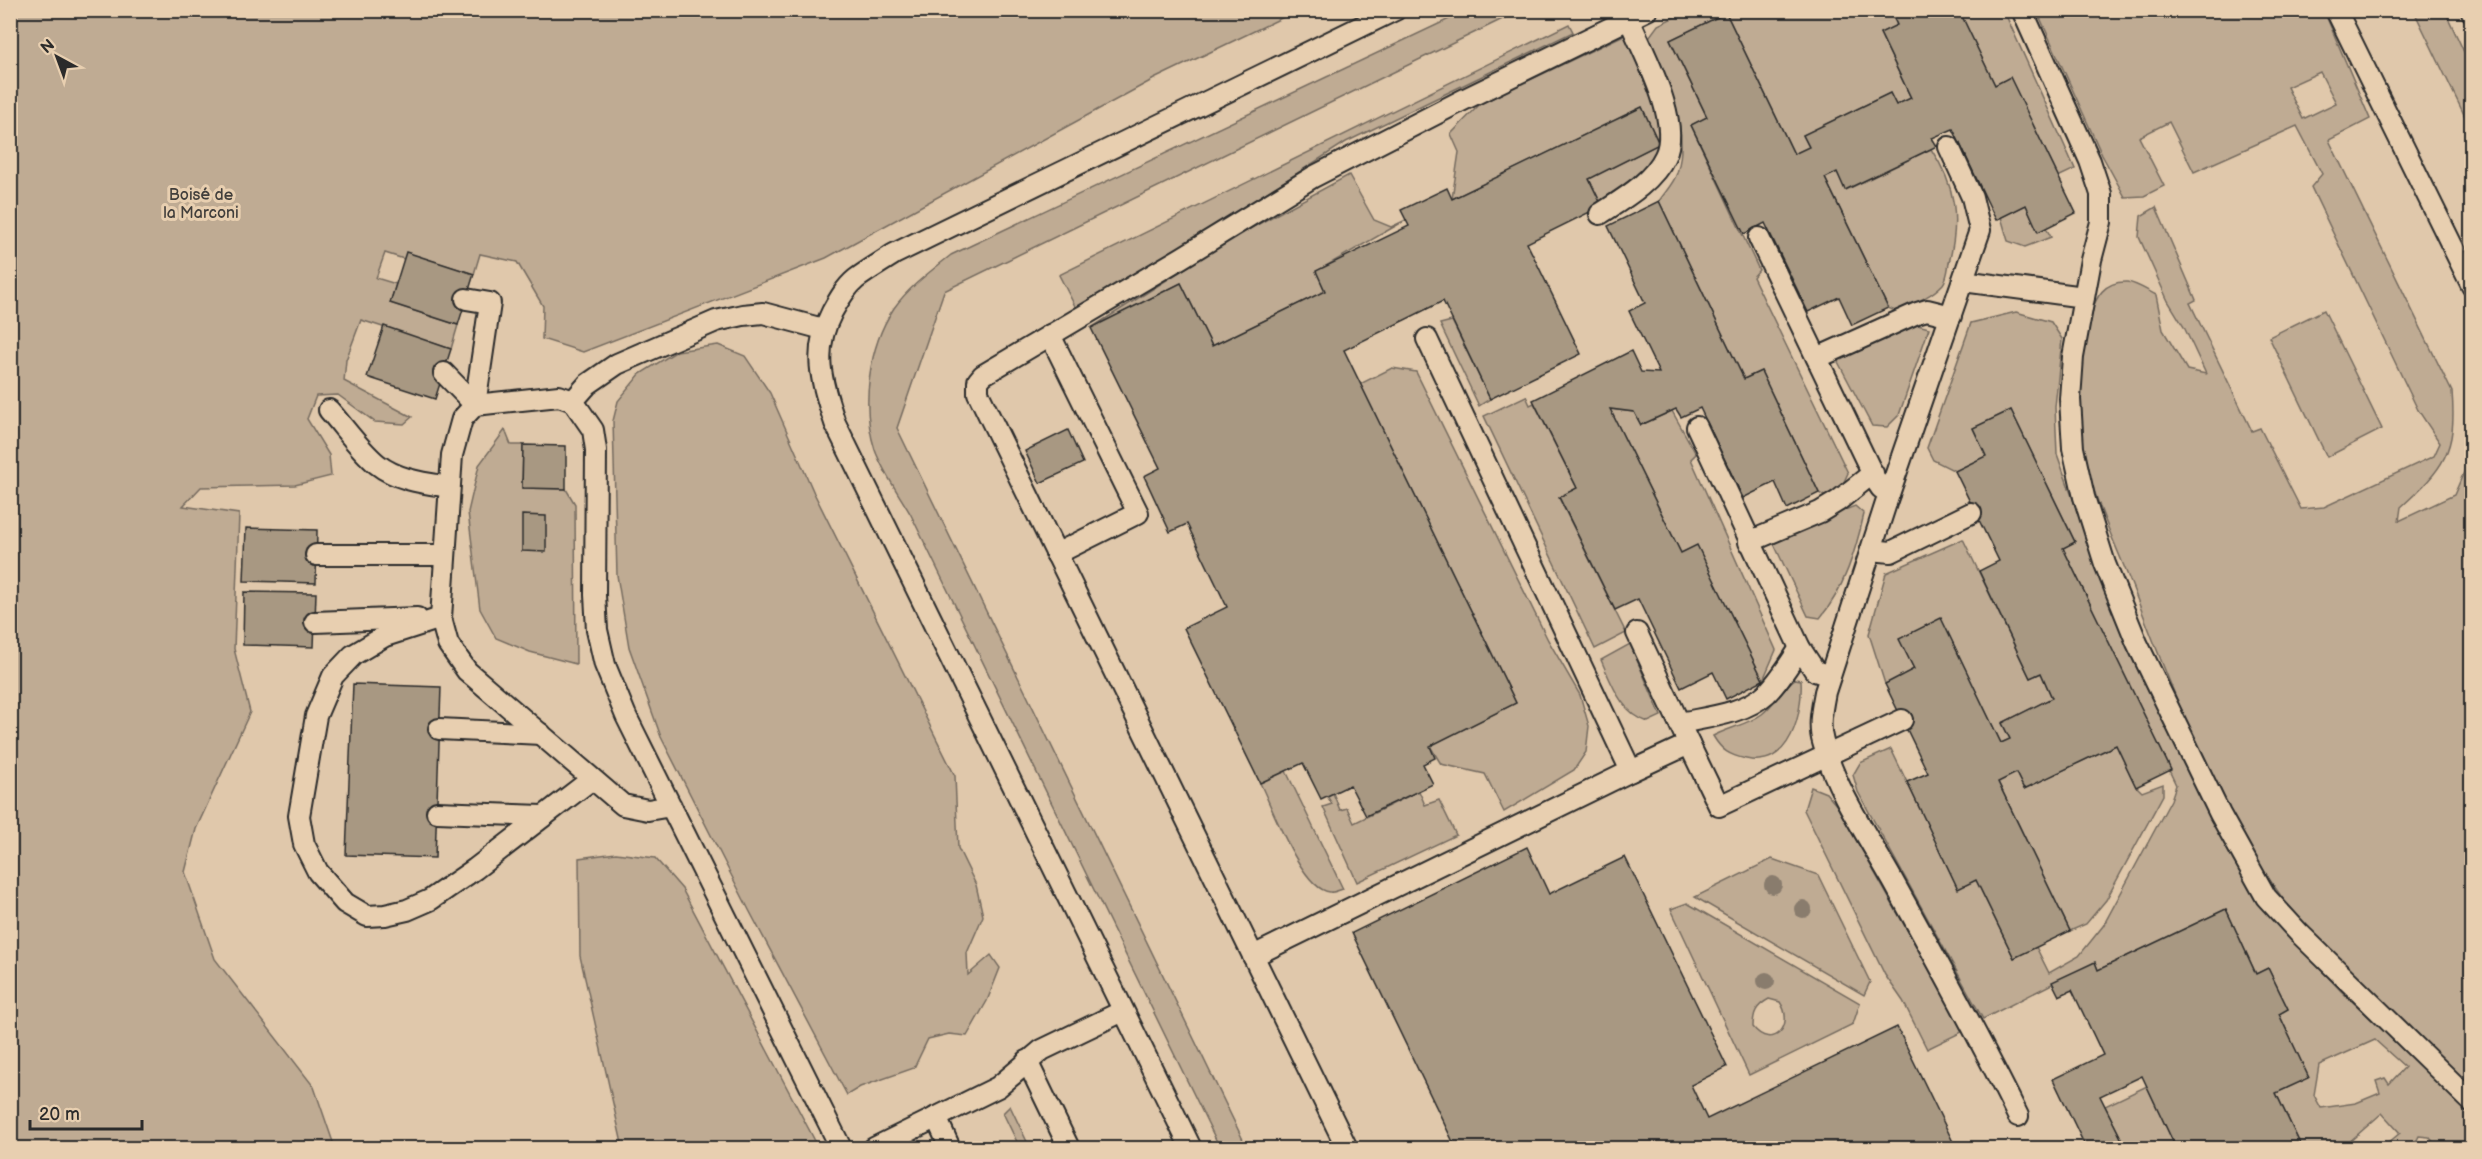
<svg xmlns="http://www.w3.org/2000/svg" width="2482" height="1159" font-family="'Balsamiq Sans',sans-serif">
  <style>
    .green { fill: #bfab93; stroke: #756b5f; stroke-width: 1.5; fill-rule: evenodd }
    .building { fill: #a89882; stroke: #2b2b2b; stroke-width: 1.5 }
    .lines { fill: none; stroke-linecap: round; stroke-linejoin: round }
    .lane-casing { stroke: #2b2b2b; stroke-width: 24 }
    .lane { stroke: #e8cfb0; stroke-width: 20 }
    .tree { fill: #897c6d }
    .labels { text-anchor: middle; stroke-width: 6; stroke-linejoin: round; paint-order: stroke }
    .park-label { font-size: 16px; fill: #413e3b; stroke: #e8cfb0 }
  </style>
  <rect width="100%" height="100%" fill="#e0c8ab"/>
  <filter id="ink" filterUnits="userSpaceOnUse"><feTurbulence type="fractalNoise" baseFrequency=".0167" numOctaves="2"/><feDisplacementMap in="SourceGraphic" scale="12" xChannelSelector="R" yChannelSelector="G"/><feConvolveMatrix kernelMatrix="1 2 1 2 8 2 1 2 1" color-interpolation-filters="sRGB"/></filter>
  <g filter="url(#ink)">
    <g class="green">
      <polygon points="10,11 1296,11 1154,79 826,258 583,352 542,339 543,306 517,262 480,254 474,274 407,253 404,259 385,253 376,278 396,284 390,303 458,325 451,349 361,320 346,360 344,381 412,417 404,424 375,422 338,395 316,396 307,419 329,455 331,476 295,485 201,487 183,506 239,514 234,649 250,712 196,829 185,872 215,959 314,1087 335,1148 11,1148"/>
      <path d="M1466,11H1519L944,291L897,428L1247,1148H1220L911,515C899,494 883,472 875,450C861,406 868,347 894,308C909,287 931,271 951,255Z"/>
      <path d="M1687,11H1890L1897,25L1880,33L1911,98L1896,105L1890,93L1803,135L1809,147L1794,154L1726,13L1670,40L1707,117L1691,125L1759,270L1753,277L1848,473L1842,486L1826,497L1819,493L1761,371L1744,379L1659,201C1665,192 1674,183 1677,173C1691,128 1667,80 1647,40L1658,25Z"/>
      <polygon points="1959,11 2004,11 2075,169 2058,177 2010,78 1995,85"/>
      <path d="M2037,11H2324L2370,119L2329,140L2452,392C2457,452 2444,468 2401,507L2399,521L2454,495L2468,463L2471,448V1089L2307,930C2228,835 2180,710 2136,596C2119,552 2098,509 2086,464C2074,418 2077,360 2090,315C2096,297 2104,281 2127,282C2136,283 2148,291 2156,295L2163,330L2187,370L2206,374L2184,327L2168,301L2139,237L2141,216L2156,207L2196,300L2190,303L2252,431L2260,428L2301,509L2324,507L2434,456L2440,443L2418,410L2311,187L2322,174L2297,126L2194,172L2169,122L2139,137L2164,186L2144,196L2125,197L2102,155ZM2320,72L2336,103L2303,119L2287,87Z"/>
      <polygon points="2414,11 2445,11 2471,67 2471,129"/>
      <polygon points="1569,24 1573,32 1346,142 1182,247 1077,310 1059,275"/>
      <path d="M1628,33C1636,53 1667,122 1665,139C1662,165 1622,191 1602,206L1589,179L1659,144L1642,107L1452,199L1459,152L1451,134L1480,104Z"/>
      <path d="M1931,149C1956,186 1960,219 1949,263C1948,269 1947,279 1943,284C1930,298 1911,304 1895,311L1888,308L1825,178L1837,172L1846,190Z"/>
      <polygon points="1349,175 1374,220 1391,227 1406,220 1317,271 1325,291 1212,346 1181,283 1091,328 1233,238"/>
      <polygon points="2026,205 2038,231 2046,228 2051,237 2025,247 2008,241 2001,217"/>
      <polygon points="2324,310 2382,429 2327,457 2269,337"/>
      <path d="M2016,312L2051,322L2062,339L2055,407L2057,454L2091,550L2200,796L2268,913L2341,991L2471,1111V1148H2439L2429,1137L2419,1136L2413,1148H2382L2400,1133L2382,1113L2347,1144L2351,1148H2302L2276,1093L2308,1078L2279,1014L2288,1009L2268,968L2256,974L2226,909L2098,970L2095,962L1983,1019L1858,792L1853,775L1860,763L1891,749L1958,888L1976,880L2014,958L2036,947L2049,973L2079,956L2103,926L2171,800L2176,785L2063,548L2075,542L2011,410L1973,428L1986,456L1955,471L1933,460L1927,448L1971,323ZM2375,1040L2405,1067L2389,1084L2385,1078L2376,1081L2380,1093L2356,1103L2321,1108L2314,1095L2319,1065Z"/>
      <polygon points="1452,321 1490,399 1479,406 1440,324"/>
      <polygon points="1914,324 1929,328 1899,415 1887,427 1872,426 1836,358 1863,348 1892,331"/>
      <polygon points="718,345 745,356 770,393 814,493 955,776 958,848 976,885 983,916 967,953 968,975 991,955 1000,968 987,1001 967,1036 949,1034 928,1039 914,1068 860,1087 847,1095 749,910 661,737 629,647 617,575 613,421 618,401 640,374 677,351"/>
      <polygon points="1392,368 1416,372 1548,640 1580,695 1589,726 1586,752 1574,770 1504,812 1485,774 1441,764 1430,746 1516,703 1360,384"/>
      <polygon points="1526,396 1530,405 1534,403 1577,488 1559,498 1626,633 1595,649 1484,416"/>
      <polygon points="1610,409 1634,412 1641,425 1672,411 1696,454 1691,459 1776,650 1763,680 1697,546 1681,553"/>
      <polygon points="505,430 511,445 523,445 522,488 566,489 575,504 576,664 530,652 496,638 480,609 468,512 479,465"/>
      <path d="M1855,506L1864,514C1856,549 1844,590 1820,618L1808,616L1774,544L1789,532Z"/>
      <polygon points="1963,539 2030,678 2041,673 2052,698 2002,723 2010,739 2001,743 1941,619 1900,639 1914,669 1885,684 1869,634 1886,573"/>
      <path d="M1630,644L1661,716L1648,722C1621,713 1612,684 1601,660Z"/>
      <path d="M1795,679L1801,680C1803,712 1791,769 1746,759C1729,755 1722,751 1713,736C1728,728 1749,724 1762,714C1775,704 1782,688 1795,679Z"/>
      <polygon points="2116,745 2136,786 2142,792 2163,784 2163,795 2106,900 2086,924 2070,931 1998,782 2016,773 2024,789"/>
      <path d="M1286,771L1343,889C1339,890 1334,893 1330,892C1302,890 1272,807 1260,783Z"/>
      <polygon points="1811,787 1826,793 1837,806 1964,1031 1927,1049 1903,1001 1885,975 1804,810"/>
      <polygon points="1419,791 1425,805 1439,800 1456,835 1357,882 1323,807 1332,804 1327,796 1333,793 1340,810 1347,808 1354,823"/>
      <polygon points="616,853 655,858 682,889 814,1139 816,1148 623,1148 580,956 579,858"/>
      <polygon points="1772,859 1818,875 1870,982 1864,995 1695,897"/>
      <path d="M1687,903L1860,1003L1853,1024L1749,1075L1671,909ZM1769,999L1780,1002C1796,1026 1772,1051 1753,1027C1753,1013 1756,1006 1769,999Z"/>
      <polygon points="2147,1086 2176,1148 2126,1148 2105,1106"/>
      <polygon points="1010,1106 1030,1148 1020,1148 1003,1113"/>
    </g>
    <g class="building">
      <polygon points="1890,10 1959,10 1995,85 2010,77 2076,213 2038,232 2026,205 1996,220 1953,129 1932,138 1937,146 1845,190 1837,172 1825,178 1888,308 1852,325 1839,297 1808,312 1765,223 1744,234 1691,125 1707,117 1670,40 1726,13 1794,154 1809,147 1803,135 1890,93 1896,105 1911,98 1880,33 1897,25"/>
      <polygon points="1642,107 1659,144 1589,179 1602,206 1527,243 1581,354 1490,399 1443,301 1344,350 1516,703 1430,746 1435,758 1423,764 1433,784 1366,816 1350,785 1321,799 1303,763 1260,783 1184,628 1227,607 1187,524 1170,532 1144,476 1160,468 1091,328 1181,283 1212,346 1325,291 1316,271 1409,226 1401,210 1447,188 1452,199"/>
      <polygon points="1659,201 1744,379 1761,371 1819,493 1787,509 1775,482 1743,498 1700,408 1681,417 1676,409 1641,425 1634,412 1610,409 1681,553 1697,545 1763,680 1726,699 1713,672 1681,688 1638,599 1615,610 1559,497 1577,488 1533,400 1631,351 1641,372 1659,373 1629,311 1645,303 1608,226"/>
      <polygon points="406,252 474,274 458,325 390,303"/>
      <polygon points="384,326 451,349 435,399 367,377"/>
      <polygon points="2011,410 2075,542 2063,548 2171,770 2136,787 2116,745 2024,789 2016,773 1998,782 2070,931 2014,958 1976,880 1958,889 1907,782 1928,773 1885,684 1914,669 1899,639 1941,618 2001,743 2010,739 2002,723 2052,698 2041,673 2030,678 1979,571 1999,561 1955,471 1986,456 1973,428"/>
      <polygon points="1068,430 1083,463 1040,483 1025,451"/>
      <polygon points="523,445 566,446 566,489 522,488"/>
      <polygon points="522,515 546,516 546,552 522,551"/>
      <polygon points="246,528 317,530 316,583 244,581"/>
      <polygon points="244,592 316,593 314,647 243,645"/>
      <polygon points="353,684 441,687 435,858 346,855"/>
      <polygon points="1527,847 1549,894 1625,857 1727,1067 1691,1085 1707,1119 1897,1027 1956,1148 1456,1148 1352,933"/>
      <polygon points="2226,909 2256,974 2268,968 2288,1009 2279,1014 2309,1078 2276,1093 2302,1148 2176,1148 2142,1076 2100,1096 2126,1148 2086,1148 2053,1079 2103,1055 2072,990 2059,996 2052,982 2095,962 2098,970"/>
    </g>
    <g class="lines">
      <defs>
        <g id="lane">
          <polyline points="2022,10 2090,161 2101,194 2101,222 2091,260 2073,357 2070,399 2073,448 2084,497 2105,564 2137,643 2220,814 2266,897 2299,933 2472,1102"/>
          <polyline points="2336,10 2472,286"/>
          <polyline points="2471,10 2472,12"/>
          <path d="M1949,147L1972,197L1980,230L1889,494L1825,692C1822,708 1818,726 1823,742C1835,789 1869,838 1893,881C1936,959 1979,1036 2018,1116"/>
          <path d="M1600,214C1623,199 1653,182 1665,156C1682,121 1643,53 1629,19"/>
          <polyline points="1759,238 1875,479 1881,488 1889,494"/>
          <polyline points="1963,281 2084,297"/>
          <polyline points="466,299 490,303 475,405"/>
          <polyline points="1050,335 1138,513 1056,554"/>
          <polyline points="1817,358 1917,313 1927,310 1951,316"/>
          <polyline points="444,373 475,405"/>
          <polyline points="573,401 588,384 617,364 716,321 743,315 763,313 823,329"/>
          <path d="M329,410C344,427 359,449 377,464C397,480 424,483 449,487"/>
          <polyline points="1697,427 1800,648 1815,671 1830,676"/>
          <polyline points="1749,542 1820,512 1838,501 1873,473"/>
          <polyline points="1871,550 1891,552 1971,513"/>
          <polyline points="316,555 445,555"/>
          <polyline points="441,618 385,636 353,655 333,676 316,716 299,816 304,844 318,872 345,903 367,916 385,915 407,910 430,900 475,869 592,779"/>
          <polyline points="315,622 417,618"/>
          <path d="M1680,723C1708,717 1744,714 1767,693C1780,680 1790,663 1800,648"/>
          <polyline points="439,729 541,734"/>
          <polyline points="1689,744 1719,806 1902,720"/>
          <polyline points="1631,771 1689,744 1637,633"/>
          <polyline points="671,806 648,810 623,805 467,671 448,644 441,618 452,455 462,419 475,405 559,396 573,401 593,430 596,450 595,595 597,630 605,665 626,716 841,1148"/>
          <polyline points="437,812 543,816"/>
          <polyline points="1253,956 1631,771 1427,339"/>
          <polyline points="1027,1061 1069,1148"/>
          <polyline points="936,1117 950,1148"/>
          <polyline points="874,1148 998,1087 1042,1050 1123,1011"/>
          <path d="M1191,1148L835,423C822,383 811,352 832,312C838,301 845,288 856,279C868,270 882,262 894,254L1395,10"/>
          <polyline points="1347,1148 978,393 978,381 983,375 1181,258 1313,177 1463,100 1647,10"/>
        </g>
      </defs>
      <use href="#lane" class="lane-casing"/>
      <use href="#lane" class="lane"/>
    </g>
    <g class="tree">
      <circle cx="1773" cy="885" r="9"/>
      <circle cx="1803" cy="909" r="9"/>
      <circle cx="1766" cy="981" r="9"/>
    </g>
  </g>
  <g class="labels">
    <g class="park-label">
      <text x="201" y="200">Boisé de<tspan x="201" dy="18">la Marconi</tspan></text>
    </g>
  </g>
  <rect width="2482" height="1159" fill="none" stroke="#e8cfb0" stroke-width="36"/>
  <rect x="18" y="18" width="2446" height="1123" fill="none" stroke="#2b2b2b" stroke-width="2" filter="url(#ink)"/>
  <g transform="translate(57 57) rotate(319)" stroke="#e8cfb0" stroke-width="4.5" paint-order="stroke">
  <path d="M0-4.5L10 22L0 15L-10 22Z" fill="#2b2b2b"/>
  <text y="-9" font-size="16" font-weight="bold" text-anchor="middle" fill="#2b2b2b">N</text>
  </g>
  <path d="M30 1120v9h112v-9" fill="none" stroke="#2b2b2b" stroke-width="3"/>
  <text x="39" y="1120" font-size="18" fill="#2b2b2b" stroke="#e8cfb0" stroke-width="4.5" paint-order="stroke">20 m</text>
</svg>
